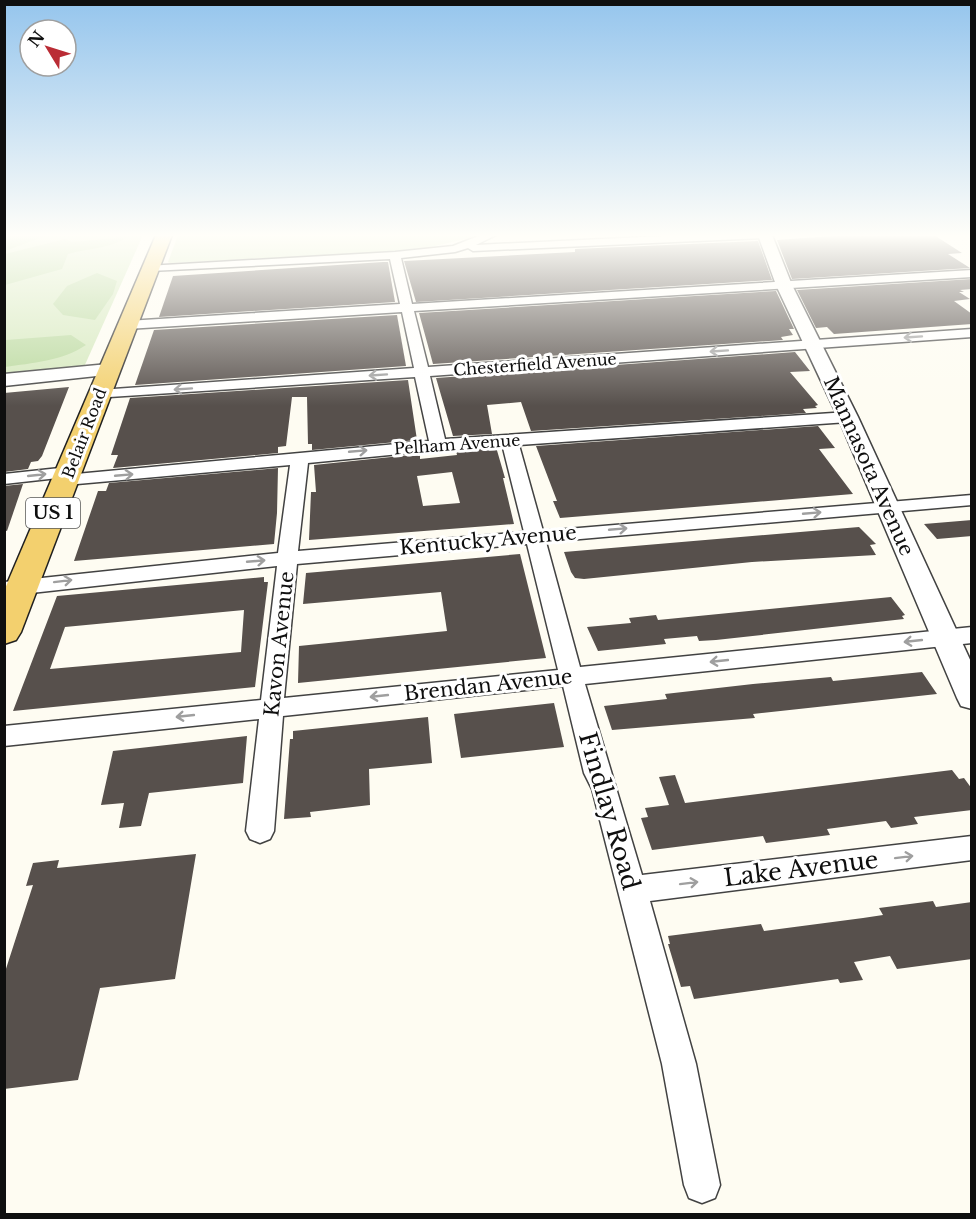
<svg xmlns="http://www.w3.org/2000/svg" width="976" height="1219" font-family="'Libre Baskerville',serif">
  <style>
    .green { fill: #d4e8bc }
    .forest { fill: #b8d89c }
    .building { fill: #57504c; fill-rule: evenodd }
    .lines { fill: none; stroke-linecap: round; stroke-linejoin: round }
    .minor-casing { stroke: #424242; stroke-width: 3 }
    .tertiary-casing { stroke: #424242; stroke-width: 3 }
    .primary-casing { stroke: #202020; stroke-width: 3 }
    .minor { fill: #fff; fill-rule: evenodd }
    .tertiary { fill: #fff; fill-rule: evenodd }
    .primary { fill: #f3d06e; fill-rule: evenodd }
    .oneway { stroke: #9f9f9f }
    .labels { text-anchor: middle; stroke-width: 6; stroke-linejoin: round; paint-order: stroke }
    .far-street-label { font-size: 16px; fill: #0f0f0f; stroke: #fff }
    .shield { fill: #fff; stroke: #575757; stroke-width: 1.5 }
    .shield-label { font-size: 18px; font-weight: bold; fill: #0f0f0f }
    .street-label { font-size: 20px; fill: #0f0f0f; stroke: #fff }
    .near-street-label { font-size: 24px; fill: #0f0f0f; stroke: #fff }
  </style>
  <rect width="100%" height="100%" fill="#fefcf2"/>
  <g class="green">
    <polygon points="5,235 143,235 84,367 5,374"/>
    <polygon points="178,235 482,235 414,251 170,263 168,262"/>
  </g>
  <g class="forest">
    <polygon points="5,235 48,235 5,251"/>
    <path d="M127,237C110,249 89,248 68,254L62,269L5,285V254L65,239L72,242Z"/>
    <polygon points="97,273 117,281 113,294 95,320 63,315 53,304 67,286"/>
    <path d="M4,332L6,340L71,335L86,345C62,361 32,363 5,367Z"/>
  </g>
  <g class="building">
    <polygon points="846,235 934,235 962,253 948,254 970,268 792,279 777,240"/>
    <polygon points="758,241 772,280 416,302 404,261 575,252 575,249"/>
    <polygon points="383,262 388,262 395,302 159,317 173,276"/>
    <polygon points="972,279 972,289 960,290 964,292 959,292 970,299 954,301 972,314 972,324 834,334 827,327 816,328 797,290"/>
    <polygon points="776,291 794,329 789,329 793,335 781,337 783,340 433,364 419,313"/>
    <polygon points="397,315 406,366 135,385 154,330"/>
    <polygon points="795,352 810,371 790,372 818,405 815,406 817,408 803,409 806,413 531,431 521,402 487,405 492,434 453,436 436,378"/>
    <polygon points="408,380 417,440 312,450 312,444 308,444 307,397 292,397 286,446 278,447 278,453 113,468 118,455 111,455 130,398"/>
    <polygon points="69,387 42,456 38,461 31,462 28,469 4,472 4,393"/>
    <polygon points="818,426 835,448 819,449 853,494 560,518 553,501 557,501 536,446"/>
    <path d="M496,447L505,478H503L514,524L309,540L311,492H316L314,465L420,454V459L457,455L456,451ZM452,472L460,503L423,506L417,476Z"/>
    <polygon points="278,468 277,513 274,544 74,561 98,491 106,491 109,483"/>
    <polygon points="23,484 7,531 4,530 4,486"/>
    <polygon points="972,520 972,536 937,539 924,524"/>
    <polygon points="859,527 876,544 870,545 876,555 752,562 584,579 575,578 571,572 564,552"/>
    <polygon points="520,554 546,658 298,683 299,646 447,631 441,592 303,604 306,573"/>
    <path d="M264,577V582H268L255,687L13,711L57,596ZM244,610L241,652L50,669L65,627Z"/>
    <polygon points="891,597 905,615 902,616 904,619 716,640 699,641 697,636 664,639 666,644 598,651 587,627 631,623 629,618 656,615 658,620"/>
    <polygon points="922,672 937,694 753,714 755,718 612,730 604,706 667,699 665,694 753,684 831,677 833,681"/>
    <polygon points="554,703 564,747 461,758 454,714"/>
    <polygon points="428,717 432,763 369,769 370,805 310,812 311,817 284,819 290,739 293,739 293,731"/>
    <polygon points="247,736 243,783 149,793 141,826 119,828 124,803 101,805 113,751"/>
    <polygon points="952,770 959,779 964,778 972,789 972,810 914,817 918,824 898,827 891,828 886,821 827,829 830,835 766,843 763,836 652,850 641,818 648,817 645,808 669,805 659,777 675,775 685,803"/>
    <polygon points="196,854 175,979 100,988 78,1080 4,1089 4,975 33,885 26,886 33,863 59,860 57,868"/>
    <polygon points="933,901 936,907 972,902 972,959 897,969 890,956 854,962 863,980 840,983 838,979 694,999 690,986 681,987 668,944 670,944 668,936 761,924 764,931 863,918 883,915 879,908"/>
  </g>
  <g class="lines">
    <defs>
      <path id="minor" d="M481,235H496L476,245L685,235H768L763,238L473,251L468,248L455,252L401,258L412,304L972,270V277L414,311L428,367L972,329V337L430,376L445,439L848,412L856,417L848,422L519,445L543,531L972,495V505L546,542L580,667L972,627V643L585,684L642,875L972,836V860L650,901L696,1064L720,1185L715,1198L702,1203L689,1198L684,1185L662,1064L592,789L584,773L563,686L283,716L274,831L270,839L260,843L250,839L246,831L259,719L4,746V726L261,700L277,566L4,596V582L278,553L290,465L66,485L60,484L58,478L4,484V474L69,467L75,468L76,474L429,441L415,377L94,398L91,395L99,390L414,368L402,312L127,329L120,325L127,321L400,304L390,259L150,271L144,268L146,266L395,252L453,246ZM502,444L524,532L298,551L308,463ZM527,544L558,670L284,698L297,564Z"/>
      <g id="tertiary">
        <polygon points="758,235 772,235 792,285 858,417 972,664 972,709 961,706 957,698 838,417 776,285"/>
        <polygon points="108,364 117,370 115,374 4,386 4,374"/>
      </g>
      <polygon id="primary" points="156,235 172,235 21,632 16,640 4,644 4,591"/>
    </defs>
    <use href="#minor" class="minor-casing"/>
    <use href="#tertiary" class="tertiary-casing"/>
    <use href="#primary" class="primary-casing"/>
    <use href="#minor" class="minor"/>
    <use href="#tertiary" class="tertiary"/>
    <use href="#primary" class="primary"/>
  </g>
  <defs><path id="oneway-shaft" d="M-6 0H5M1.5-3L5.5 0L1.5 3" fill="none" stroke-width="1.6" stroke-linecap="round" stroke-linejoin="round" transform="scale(1.5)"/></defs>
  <g class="oneway">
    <use href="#oneway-shaft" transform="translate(913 337) rotate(176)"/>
    <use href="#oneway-shaft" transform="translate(719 351) rotate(176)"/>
    <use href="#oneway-shaft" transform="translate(378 375) rotate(176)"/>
    <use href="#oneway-shaft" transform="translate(183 389) rotate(176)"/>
    <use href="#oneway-shaft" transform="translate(358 451) rotate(-5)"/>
    <use href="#oneway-shaft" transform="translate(37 475) rotate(-6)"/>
    <use href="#oneway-shaft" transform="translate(124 475) rotate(-5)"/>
    <use href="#oneway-shaft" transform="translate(812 513) rotate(-5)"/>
    <use href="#oneway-shaft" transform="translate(618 529) rotate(-5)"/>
    <use href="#oneway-shaft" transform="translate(256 561) rotate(-5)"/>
    <use href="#oneway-shaft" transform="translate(63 581) rotate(-7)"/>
    <use href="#oneway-shaft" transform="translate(913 641) rotate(174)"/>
    <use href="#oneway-shaft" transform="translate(719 661) rotate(174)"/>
    <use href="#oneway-shaft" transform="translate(379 696) rotate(174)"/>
    <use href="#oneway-shaft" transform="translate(185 716) rotate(174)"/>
    <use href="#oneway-shaft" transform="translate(904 857) rotate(-7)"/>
    <use href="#oneway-shaft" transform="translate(689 883) rotate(-7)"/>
  </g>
  <linearGradient id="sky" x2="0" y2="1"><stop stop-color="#95c5ed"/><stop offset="0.58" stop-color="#fffef9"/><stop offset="1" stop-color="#fffef9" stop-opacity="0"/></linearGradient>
  <rect width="976" height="406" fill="url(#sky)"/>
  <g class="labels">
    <g class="far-street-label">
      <text transform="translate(535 364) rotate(-4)" y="6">Chesterfield Avenue</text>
      <text transform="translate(84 433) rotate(-69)" y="6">Belair Road</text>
      <text transform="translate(457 444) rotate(-4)" y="6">Pelham Avenue</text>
    </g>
    <rect class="shield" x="26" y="498" width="54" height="30" rx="4.5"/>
    <g class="shield-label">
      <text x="53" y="519">US 1</text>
    </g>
    <g class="street-label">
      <text transform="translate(869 466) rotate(66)" y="7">Mannasota Avenue</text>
      <text transform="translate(488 540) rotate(-5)" y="7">Kentucky Avenue</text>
      <text transform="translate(279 644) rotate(-84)" y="7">Kavon Avenue</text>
      <text transform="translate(488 685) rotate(-6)" y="7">Brendan Avenue</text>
    </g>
    <g class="near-street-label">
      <text transform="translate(609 811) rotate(74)" y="8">Findlay Road</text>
      <text transform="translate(801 869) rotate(-7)" y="8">Lake Avenue</text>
    </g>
  </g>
  <rect width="976" height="1219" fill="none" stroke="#0f0f0f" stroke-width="12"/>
  <g transform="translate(48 48) rotate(308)"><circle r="28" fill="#ffffff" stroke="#9f9f9f" stroke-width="1.5"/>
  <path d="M0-4.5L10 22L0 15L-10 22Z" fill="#ba2c35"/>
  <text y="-9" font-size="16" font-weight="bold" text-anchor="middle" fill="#0f0f0f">N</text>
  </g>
</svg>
